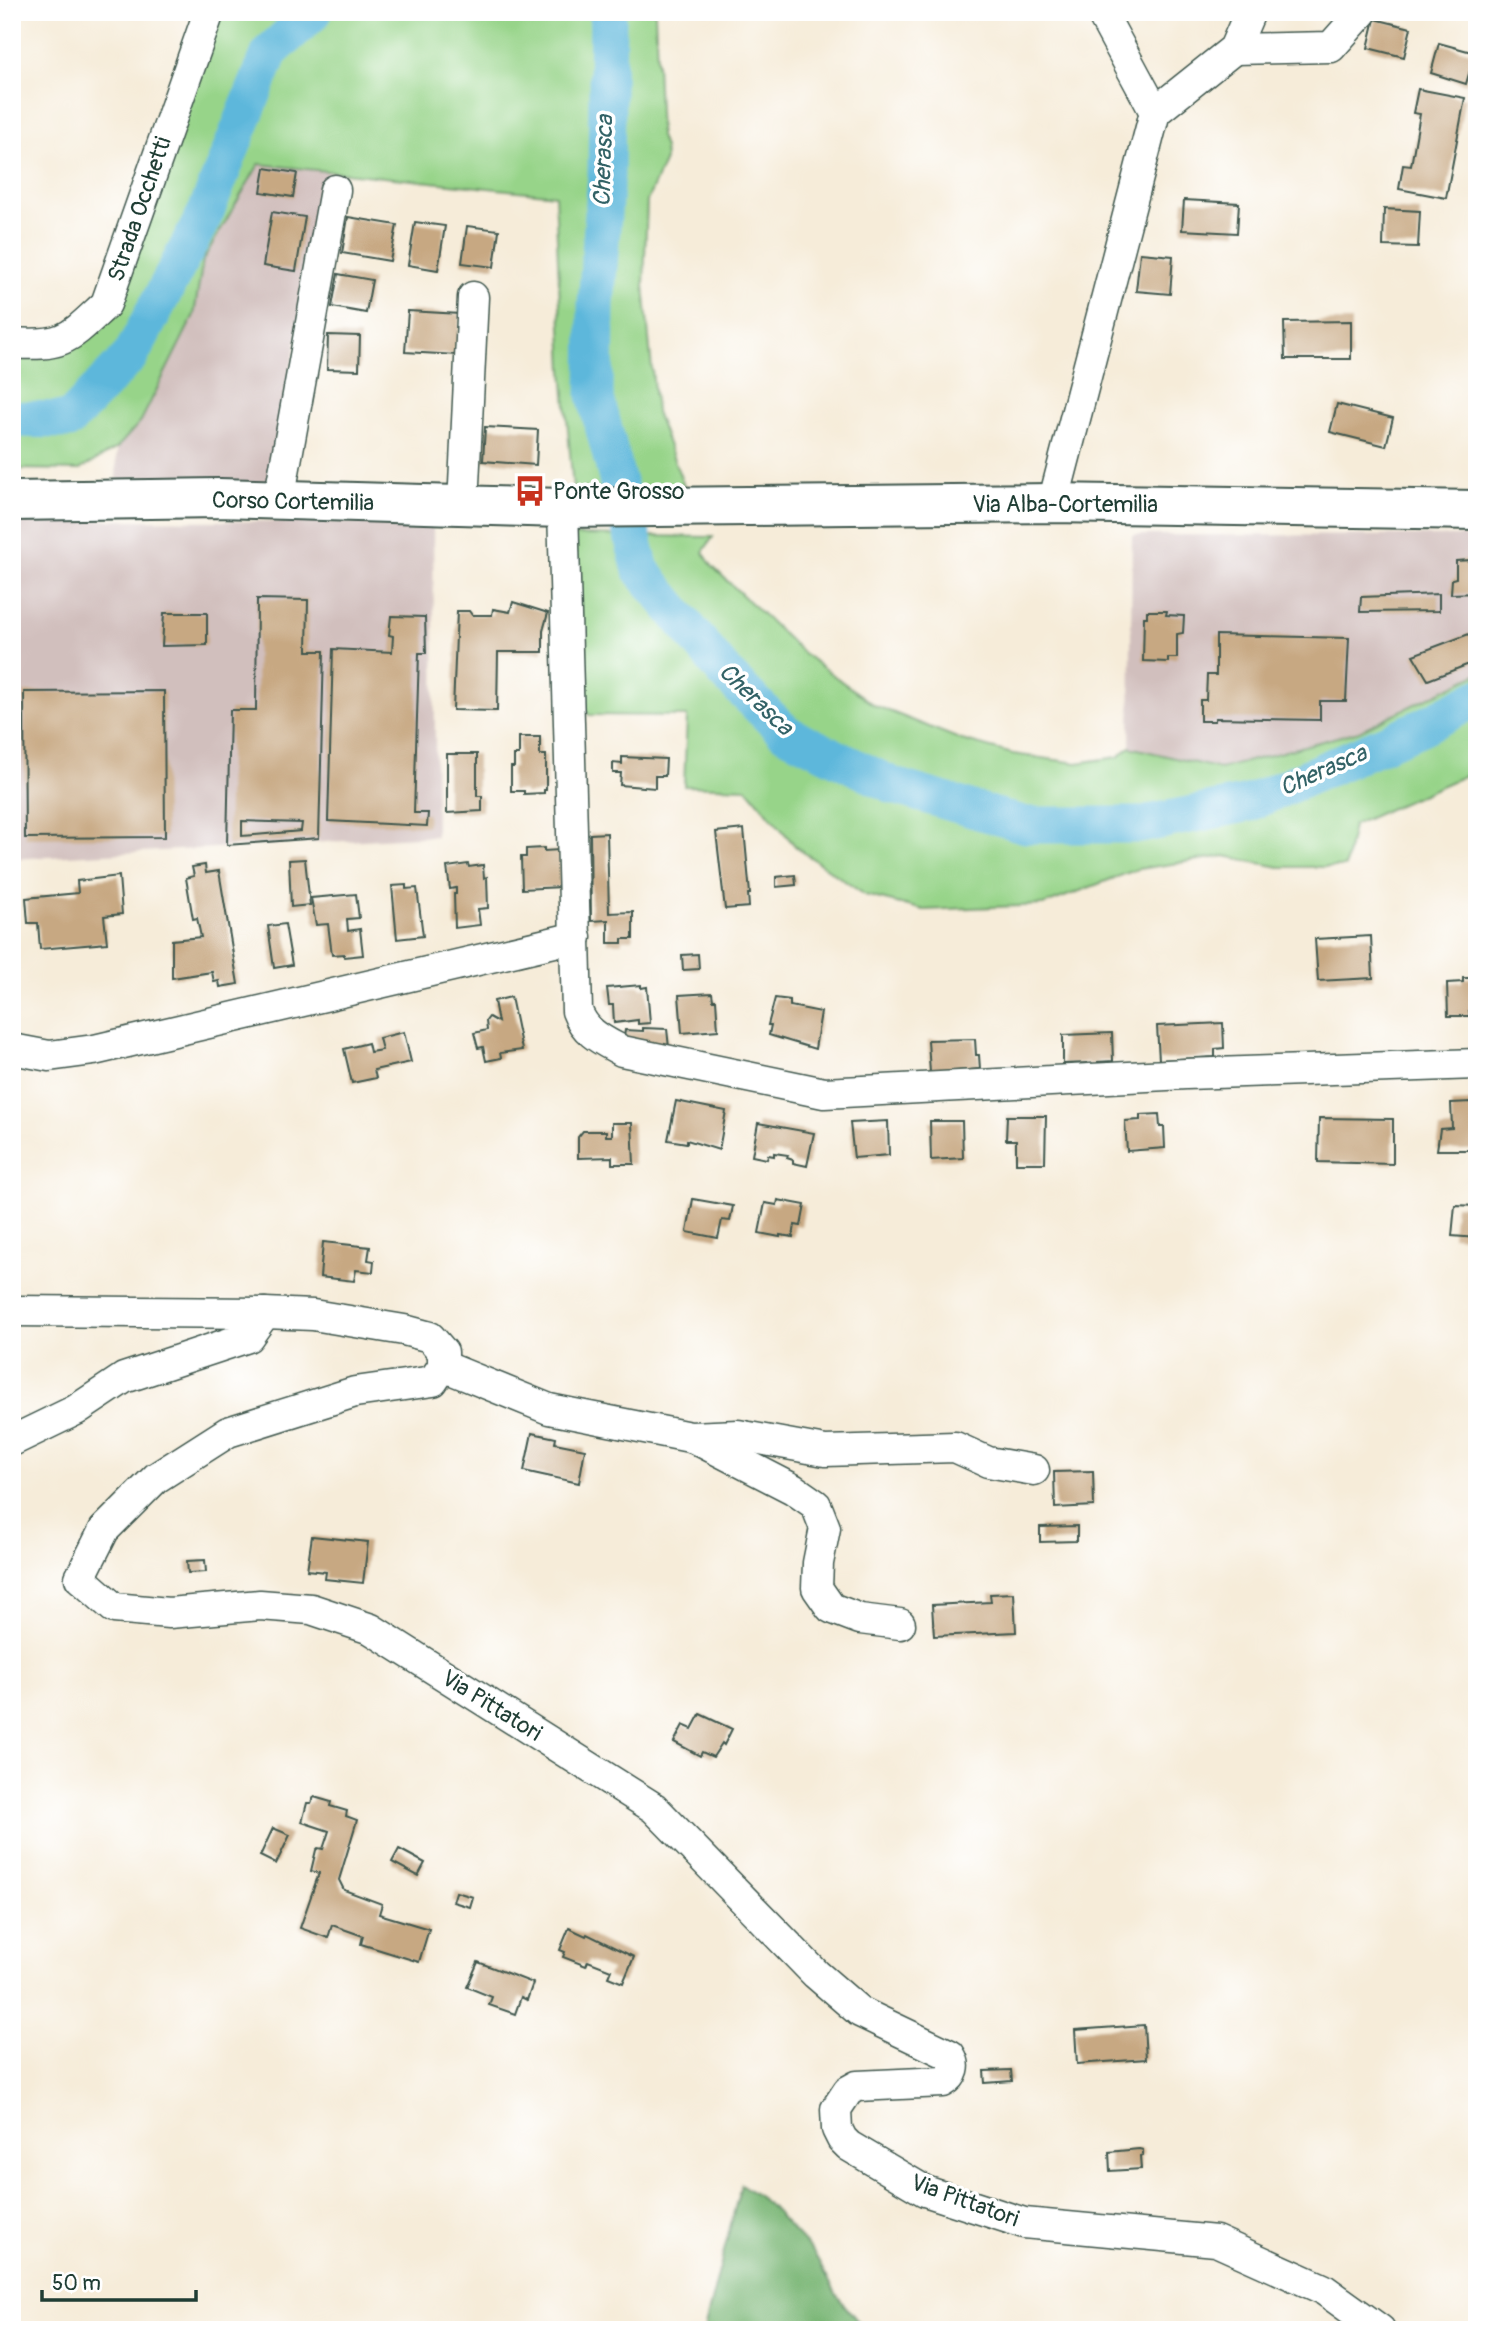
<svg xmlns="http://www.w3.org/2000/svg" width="1489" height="2342" font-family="Pangolin,sans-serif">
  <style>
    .industrial { fill: #d1bfbd }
    .green { fill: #97d489; stroke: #5b885e; stroke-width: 2 }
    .forest { fill: #79b675; stroke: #4c7a54; stroke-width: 2 }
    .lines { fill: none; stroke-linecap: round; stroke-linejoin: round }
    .river { stroke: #5db7db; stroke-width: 37 }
    .building { fill: #c7a882; fill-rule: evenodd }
    .minor-casing { stroke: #3f574d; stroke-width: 33 }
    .major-casing { stroke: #3f574d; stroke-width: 42 }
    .minor { stroke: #fff; stroke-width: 30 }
    .major { stroke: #fff; stroke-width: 38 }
    .labels { text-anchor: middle; stroke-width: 7; stroke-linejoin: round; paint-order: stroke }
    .street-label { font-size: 23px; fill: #1f3d34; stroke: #fff }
    .poi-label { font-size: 23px; fill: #1f3d34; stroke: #fff; text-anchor: start }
    .water-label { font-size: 24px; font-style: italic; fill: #326266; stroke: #fff }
  </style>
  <rect width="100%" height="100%" fill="#fff"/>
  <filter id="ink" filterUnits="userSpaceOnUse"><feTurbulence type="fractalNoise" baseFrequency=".0143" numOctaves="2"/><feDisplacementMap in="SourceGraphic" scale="14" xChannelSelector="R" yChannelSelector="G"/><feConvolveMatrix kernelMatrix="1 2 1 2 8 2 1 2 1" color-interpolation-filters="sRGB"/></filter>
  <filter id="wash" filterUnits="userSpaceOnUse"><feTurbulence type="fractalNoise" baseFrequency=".00686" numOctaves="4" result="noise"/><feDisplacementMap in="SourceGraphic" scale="28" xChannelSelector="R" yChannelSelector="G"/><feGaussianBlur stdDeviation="1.57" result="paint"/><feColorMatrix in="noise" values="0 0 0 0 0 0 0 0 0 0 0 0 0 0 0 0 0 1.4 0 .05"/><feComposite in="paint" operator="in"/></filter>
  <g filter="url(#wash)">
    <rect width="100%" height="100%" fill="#f6ecd9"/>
    <g class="industrial">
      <polygon points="258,164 328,172 269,484 116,487 117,448 141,421 194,315 203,260"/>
      <polygon points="12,519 433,523 436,836 12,859"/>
      <polygon points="1132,535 1477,536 1477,674 1358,731 1220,769 1169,760 1130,747"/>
    </g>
    <g class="green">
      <polygon points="220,12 655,12 660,136 664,148 665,160 647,201 644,285 656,412 684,486 573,489 563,371 555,195 259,164 203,260 194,315 141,421 117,448 79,470 12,469 12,358 50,357 83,341"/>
      <polygon points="574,535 713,537 703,552 712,566 803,653 874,705 962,740 1013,754 1077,763 1118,757 1130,747 1220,769 1359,731 1477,674 1477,770 1353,825 1345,867 1279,867 1225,856 1138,869 1043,905 924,910 865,895 796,847 747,788 684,786 687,716 589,715 578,701"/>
    </g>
    <polygon class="forest" points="741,2184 767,2203 813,2252 838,2297 865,2330 704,2330"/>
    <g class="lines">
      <g class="river">
        <polyline points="608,12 606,176 596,304 595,395 641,570 725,673 786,733 894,786 1026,825 1139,825 1249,803 1424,726 1477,698"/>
        <polyline points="12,419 69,420 131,355 205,214 270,52 314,12"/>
      </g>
    </g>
    <g id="blocks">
      <g class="building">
        <polygon points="1375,19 1411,28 1404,57 1368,48"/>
        <polygon points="1439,43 1475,53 1466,84 1431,73"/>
        <polygon points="1418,89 1465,98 1446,198 1399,189 1403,165 1411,166 1420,114 1413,113"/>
        <polygon points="265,168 297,173 293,197 261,192"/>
        <polygon points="1184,200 1239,203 1237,233 1182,230"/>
        <polygon points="1384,209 1420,211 1418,247 1383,246"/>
        <polygon points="272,212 305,217 296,271 263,266"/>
        <polygon points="348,217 397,225 390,261 342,253"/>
        <polygon points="415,222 445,226 438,270 408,265"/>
        <polygon points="467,226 499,230 494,267 462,263"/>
        <polygon points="1140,253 1173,256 1170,294 1136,291"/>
        <polygon points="338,274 372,280 366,313 332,307"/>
        <polygon points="408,311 460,314 457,355 405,352"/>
        <polygon points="1351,321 1351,359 1285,359 1284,322"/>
        <polygon points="328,335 360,336 359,370 327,369"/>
        <polygon points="1337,404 1393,418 1386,446 1330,432"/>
        <polygon points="485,427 538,430 536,465 483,461"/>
        <polygon points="1471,558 1477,558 1477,593 1451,594 1452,579 1456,578 1456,561 1471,560"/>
        <polygon points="1439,594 1439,611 1360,612 1361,597"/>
        <path d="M257,599L308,600L307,651H324L319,838L227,845L230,710H256ZM242,821L302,823L301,831L242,836Z"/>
        <polygon points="513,602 548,613 543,631 543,652 498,652 497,711 453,710 457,611 469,611 472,615 492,615 493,609 510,612"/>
        <polygon points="1147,611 1167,611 1166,615 1184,616 1183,633 1177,634 1177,658 1168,658 1168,662 1143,661 1144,617 1147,617"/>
        <polygon points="164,613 207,613 207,645 162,646"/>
        <polygon points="391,616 425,617 426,653 419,653 414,813 428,813 427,826 328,821 333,649 392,652 393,636 389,635"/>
        <polygon points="1477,631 1477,661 1428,680 1413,655"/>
        <polygon points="1216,635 1349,638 1346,701 1320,701 1320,720 1215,718 1215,721 1200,721 1200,700 1206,700 1207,675 1216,675"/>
        <polygon points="164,691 165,837 25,838 24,692"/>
        <polygon points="519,737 540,737 540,755 546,755 546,790 544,790 544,793 524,794 524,791 511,791 511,767 514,767 514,755 519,755"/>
        <polygon points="447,754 477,754 477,796 482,796 482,811 447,813"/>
        <polygon points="622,757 666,759 665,776 655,776 655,788 620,785 621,773 613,773 613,763 622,764"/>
        <polygon points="744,829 750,894 748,894 749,907 725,909 716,832"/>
        <polygon points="607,833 609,913 633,912 633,939 622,939 622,943 608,943 608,920 591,921 590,834"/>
        <polygon points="544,848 544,851 560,850 562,887 522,889 521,857 526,857 526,849"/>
        <polygon points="305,859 310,905 291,907 289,860"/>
        <polygon points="468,864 469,867 483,865 484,878 487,877 488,908 478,909 480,925 455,928 454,894 456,894 456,888 450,889 447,867"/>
        <polygon points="205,865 206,873 219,871 238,984 220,987 219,981 214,982 212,972 172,978 172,940 201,937 197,918 193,919 186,878 194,876 192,867"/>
        <polygon points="795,875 796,885 776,887 776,877"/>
        <polygon points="119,876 122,914 104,916 107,943 40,949 38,923 28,923 26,898 78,893 77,881"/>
        <polygon points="406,885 406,889 417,888 423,936 397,939 392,886"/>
        <polygon points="356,894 359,918 347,919 348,931 360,929 363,955 344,957 344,954 332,955 328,924 316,925 311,898"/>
        <polygon points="285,924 292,965 274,968 268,926"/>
        <polygon points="1371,936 1373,978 1318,981 1315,939"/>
        <polygon points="698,954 699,969 683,970 682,955"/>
        <polygon points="1463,978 1477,978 1477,1011 1469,1011 1470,1016 1448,1016 1447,983 1463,982"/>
        <polygon points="641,985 641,988 647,987 650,1023 638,1024 638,1020 614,1023 613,1005 609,1005 607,988"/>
        <polygon points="712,993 713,1000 716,1000 718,1030 682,1033 679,995"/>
        <polygon points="511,997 522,1050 500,1053 501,1058 486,1061 483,1047 478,1048 474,1033 487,1030 486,1021 489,1017 498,1022 494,1001"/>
        <polygon points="775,998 790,1000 790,1006 821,1012 815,1049 769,1035 771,1025 768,1025"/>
        <polygon points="1223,1023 1224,1048 1215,1049 1215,1057 1159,1060 1157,1026"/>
        <polygon points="643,1028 667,1029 669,1048 623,1044 625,1030 643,1031"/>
        <polygon points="404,1032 411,1062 374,1070 376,1078 352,1083 344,1049 368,1043 370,1052 382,1050 379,1038"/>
        <polygon points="1112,1033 1113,1061 1098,1062 1098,1065 1087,1066 1087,1063 1063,1064 1063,1035"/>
        <polygon points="975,1039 976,1055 979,1055 980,1069 930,1073 928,1040"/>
        <polygon points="676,1101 726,1111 719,1150 687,1140 687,1143 668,1140"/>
        <polygon points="1471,1102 1477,1103 1477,1150 1437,1150 1440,1129 1452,1128 1451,1103"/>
        <polygon points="1159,1114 1160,1127 1164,1127 1165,1148 1127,1151 1125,1121 1140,1120 1140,1115"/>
        <polygon points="1007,1116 1046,1116 1045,1163 1016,1163 1016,1140 1006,1140"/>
        <polygon points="1319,1118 1393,1119 1393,1164 1318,1162"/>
        <polygon points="888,1121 889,1155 854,1158 850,1123"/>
        <polygon points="930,1121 962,1121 963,1158 931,1160"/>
        <polygon points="612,1123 632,1123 634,1164 612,1164 612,1157 578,1158 578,1137 583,1131 606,1131 606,1136 612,1136"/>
        <polygon points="758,1123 814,1133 807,1166 793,1163 793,1160 787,1158 788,1155 774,1153 774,1156 768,1155 767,1159 752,1156"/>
        <polygon points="693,1199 733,1206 730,1221 722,1220 718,1238 687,1232"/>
        <polygon points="778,1200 805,1205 801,1226 795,1225 793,1237 780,1235 780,1237 759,1233 765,1203 777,1205"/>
        <polygon points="1455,1205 1477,1206 1477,1238 1452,1236"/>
        <polygon points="323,1242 370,1247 368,1260 374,1261 373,1272 356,1270 354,1281 320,1277"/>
        <polygon points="532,1433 556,1438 555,1443 585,1449 579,1483 524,1471"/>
        <polygon points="1093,1471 1094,1506 1055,1508 1054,1472"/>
        <polygon points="1077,1526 1077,1541 1040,1542 1040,1527"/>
        <polygon points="312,1536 368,1542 363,1583 325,1579 326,1572 307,1570"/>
        <polygon points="205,1560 206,1572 188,1573 187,1561"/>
        <polygon points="1014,1593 1016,1632 934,1636 932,1605 991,1602 990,1594"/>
        <polygon points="700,1714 732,1729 724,1745 722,1743 713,1757 702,1752 700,1756 674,1742 683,1725 692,1729"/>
        <polygon points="314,1797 331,1802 330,1806 347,1811 346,1816 357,1820 339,1880 344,1890 382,1904 379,1914 429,1929 419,1962 361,1944 363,1936 332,1925 328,1938 300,1928 319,1873 311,1871 316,1850 318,1848 323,1849 329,1831 302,1822 307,1803 311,1803"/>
        <polygon points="273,1828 290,1835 276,1864 260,1856"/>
        <polygon points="399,1849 425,1863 418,1876 392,1862"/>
        <polygon points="456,1892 473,1897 470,1907 453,1902"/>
        <polygon points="569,1928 586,1936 587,1934 634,1957 623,1983 608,1977 611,1970 588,1961 586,1966 563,1957 565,1952 560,1950"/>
        <polygon points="478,1962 533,1983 527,2000 521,1997 515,2014 489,2005 492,1997 467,1987"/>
        <polygon points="1144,2025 1146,2059 1077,2064 1075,2030"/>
        <polygon points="1011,2070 1012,2081 985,2083 984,2071"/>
        <polygon points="1139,2149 1143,2150 1143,2155 1140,2156 1141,2169 1110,2171 1109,2152"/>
      </g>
    </g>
  </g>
  <g filter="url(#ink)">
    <use href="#blocks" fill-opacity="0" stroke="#3f574d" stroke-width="2"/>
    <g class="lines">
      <defs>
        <g id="minor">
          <polyline points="1101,12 1155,112"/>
          <polyline points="1234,49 1331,47 1362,12"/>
          <path d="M12,343C65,347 69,338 106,304L209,12"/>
          <polyline points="279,500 335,190"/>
          <polyline points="1053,503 1155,112 1234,49 1250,12"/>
          <polyline points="463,505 473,297"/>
          <path d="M563,508L577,1011C585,1033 602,1040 622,1051L824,1093L1186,1074L1477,1064"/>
          <polyline points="12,1049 49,1056 94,1050 576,937"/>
          <path d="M12,1311L265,1313L313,1315L404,1330L430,1337L443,1352V1366L433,1381L355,1392L228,1432L156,1478L104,1530L80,1578L114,1608L169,1613L260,1605L311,1609L371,1629L654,1808L816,1974L860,2012L950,2055C957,2066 954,2076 943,2082L857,2086L848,2091L836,2109L837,2129L842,2139L849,2146L925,2191L1024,2223L1216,2241L1323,2289L1380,2330"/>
          <polyline points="443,1366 549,1409 690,1437 738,1435 825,1451 955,1447 988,1462 1034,1470"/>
          <polyline points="694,1438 793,1489 816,1505 825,1528 818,1563 817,1588 831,1608 860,1619 900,1624"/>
          <polyline points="12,1441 76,1410 124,1378 248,1337 265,1313"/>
        </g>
        <polyline id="major" points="12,501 219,498 563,508 1053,503 1477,510"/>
      </defs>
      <use href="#minor" class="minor-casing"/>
      <use href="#major" class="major-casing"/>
      <use href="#minor" class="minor"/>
      <use href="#major" class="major"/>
    </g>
  </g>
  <defs>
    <symbol id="bus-bare" viewBox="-9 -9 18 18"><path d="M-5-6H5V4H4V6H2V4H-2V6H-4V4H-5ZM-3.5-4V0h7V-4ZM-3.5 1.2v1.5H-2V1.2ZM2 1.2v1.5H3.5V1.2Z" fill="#c8321e" stroke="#fff" stroke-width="2.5" paint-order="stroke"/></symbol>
  </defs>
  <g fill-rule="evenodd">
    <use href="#bus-bare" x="508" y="469" width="44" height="44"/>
  </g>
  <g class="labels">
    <g class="street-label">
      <text transform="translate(139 209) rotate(-71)" y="8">Strada Occhetti</text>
      <text transform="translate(293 501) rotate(1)" y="8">Corso Cortemilia</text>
      <text x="1065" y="512">Via Alba-Cortemilia</text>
      <text transform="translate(492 1705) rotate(32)" y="8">Via Pittatori</text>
      <text transform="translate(965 2200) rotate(20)" y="8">Via Pittatori</text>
    </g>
    <g class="poi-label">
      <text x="553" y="499">Ponte Grosso</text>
    </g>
    <g class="water-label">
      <text transform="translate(603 161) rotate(-88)" y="8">Cherasca</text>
      <text transform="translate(756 699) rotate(44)" y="8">Cherasca</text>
      <text transform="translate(1323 770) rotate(-24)" y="8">Cherasca</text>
    </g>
  </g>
  <rect width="1489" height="2342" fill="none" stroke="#fff" stroke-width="42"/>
  <path d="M42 2290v10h154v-10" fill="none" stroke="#1f3d34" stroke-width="3.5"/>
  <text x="52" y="2290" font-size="21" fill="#1f3d34" stroke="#ffffff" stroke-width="5" paint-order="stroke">50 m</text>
</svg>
